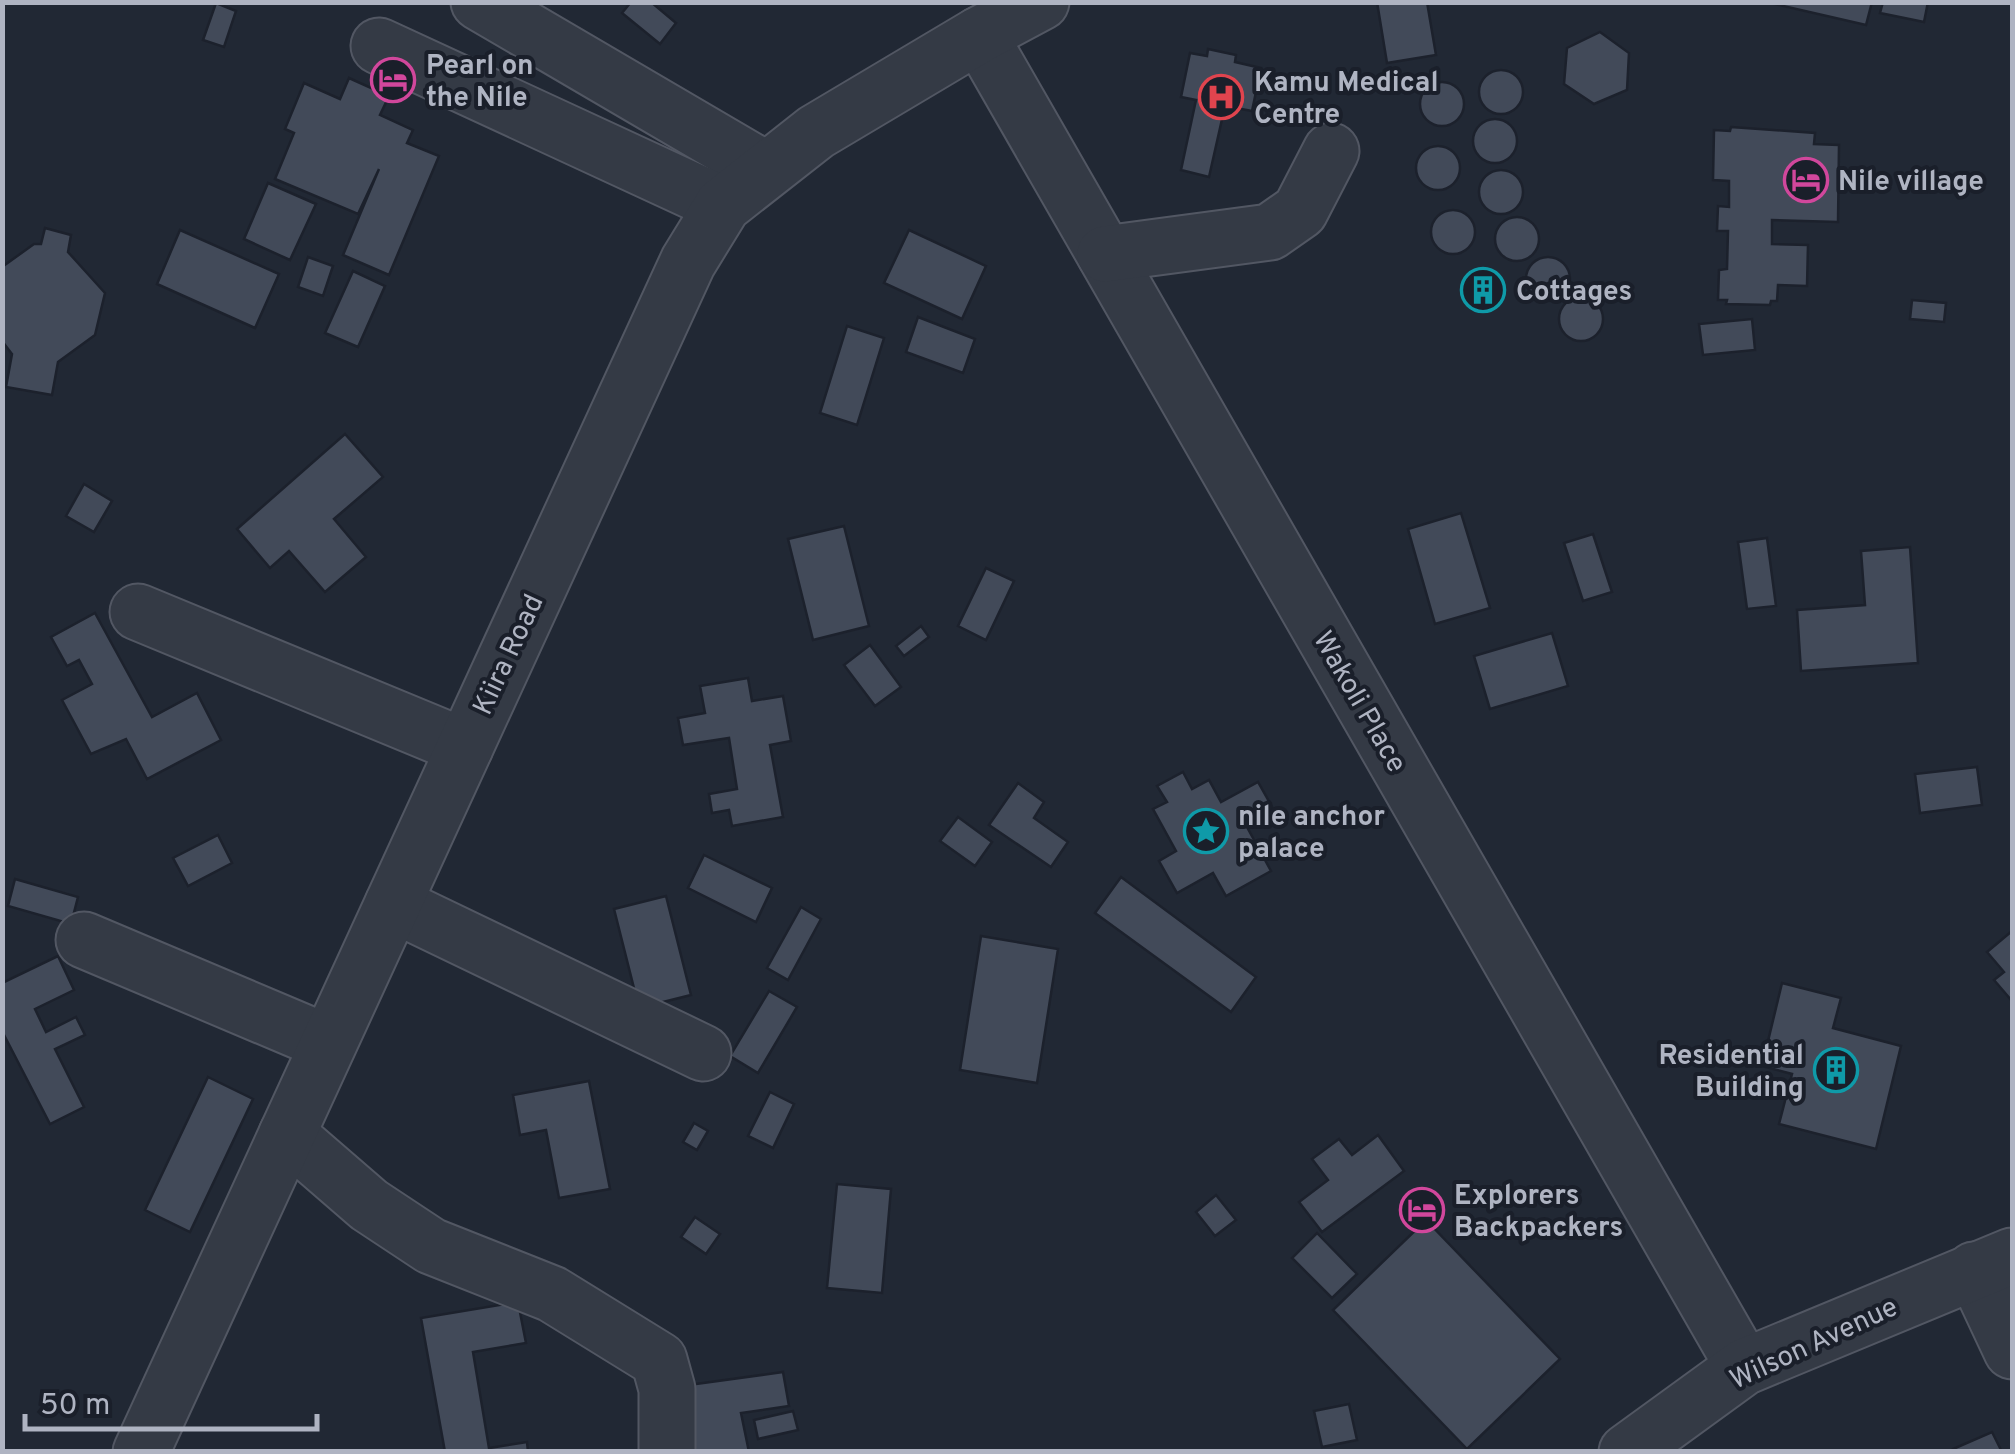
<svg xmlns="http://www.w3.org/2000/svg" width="2015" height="1454" font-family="Overpass,sans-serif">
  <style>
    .building { fill: #424a59; stroke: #1c212c; stroke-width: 2.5 }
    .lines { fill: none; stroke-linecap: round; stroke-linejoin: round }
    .minor-casing { stroke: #525763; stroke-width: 59 }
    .minor { stroke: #343a45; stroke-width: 55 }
    .labels { text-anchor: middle; stroke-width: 8; stroke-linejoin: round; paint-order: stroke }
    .poi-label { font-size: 28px; font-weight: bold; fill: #afb4c2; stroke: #1a1f2a; text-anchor: start }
    .street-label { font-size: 28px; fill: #afb4c2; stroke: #1a1f2a }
  </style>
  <rect width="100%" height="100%" fill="#212834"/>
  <g class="building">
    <polygon points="631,2 651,2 676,23 660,44 622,13"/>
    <polygon points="1377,2 1427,2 1436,55 1387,63"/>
    <polygon points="1766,2 1872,2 1866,25"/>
    <polygon points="1883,2 1928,2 1924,22 1880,13"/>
    <polygon points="216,3 236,11 224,47 203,40"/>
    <polygon points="1600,32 1629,53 1627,90 1594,104 1564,84 1567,48"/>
    <polygon points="1208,49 1236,55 1235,62 1261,68 1252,111 1225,106 1209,177 1181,170 1196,100 1181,97 1190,53 1207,56"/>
    <circle cx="1501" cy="92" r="22"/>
    <polygon points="349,78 389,96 380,115 413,130 407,143 439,156 389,275 343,255 379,169 358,214 275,179 294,133 285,129 304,83 340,99"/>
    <circle cx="1442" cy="104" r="22"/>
    <circle cx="1495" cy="141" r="22"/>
    <polygon points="1731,127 1815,133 1814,144 1839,145 1838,222 1772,220 1772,244 1808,245 1807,286 1778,285 1777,301 1771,301 1770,305 1726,304 1727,300 1718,300 1719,270 1727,269 1728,231 1717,231 1718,206 1729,207 1729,181 1713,180 1714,130 1730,131"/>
    <circle cx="1438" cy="168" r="22"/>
    <circle cx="1501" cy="192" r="22"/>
    <polygon points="268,183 316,204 290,260 244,239"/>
    <circle cx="1453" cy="232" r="22"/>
    <circle cx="1517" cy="239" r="22"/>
    <polygon points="45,228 71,235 68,252 105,293 95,335 58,362 52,395 6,387 12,354 2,341 2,267 34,244 41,244"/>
    <polygon points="180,230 279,274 255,328 157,284"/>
    <polygon points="909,230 986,266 962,319 884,283"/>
    <circle cx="1548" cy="279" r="22"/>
    <polygon points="308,257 333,266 323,296 298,287"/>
    <circle cx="1483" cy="290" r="22"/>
    <polygon points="353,271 385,286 358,347 325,333"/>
    <circle cx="1581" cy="319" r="22"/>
    <polygon points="1912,300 1946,303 1944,322 1910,319"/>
    <polygon points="918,317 975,339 963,373 906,352"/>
    <polygon points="1752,319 1755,350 1703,355 1699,324"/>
    <polygon points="847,326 884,338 857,425 820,413"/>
    <polygon points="345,434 383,477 334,519 366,557 325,592 289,551 270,568 237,529"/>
    <polygon points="84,484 112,501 94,532 66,516"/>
    <polygon points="1461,513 1490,608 1435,624 1408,529"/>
    <polygon points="844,526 869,626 813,640 788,539"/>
    <polygon points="1593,534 1612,592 1583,601 1564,543"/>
    <polygon points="1767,538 1776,606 1747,609 1738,542"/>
    <polygon points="1910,547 1918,663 1801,671 1797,610 1865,605 1861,551"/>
    <polygon points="986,568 1014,581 986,640 958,626"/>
    <polygon points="95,613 152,717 197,693 221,740 147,779 126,739 91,754 62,700 92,684 79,660 67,666 51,637"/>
    <polygon points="921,626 929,637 904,656 896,646"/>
    <polygon points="1552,633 1568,686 1490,709 1474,656"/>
    <polygon points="870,645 901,687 875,706 844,665"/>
    <polygon points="748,678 752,701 783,696 791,741 770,745 783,817 732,826 729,810 712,813 709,794 737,789 729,738 683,745 678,718 705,713 700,686"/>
    <polygon points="1977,767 1982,805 1920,813 1915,774"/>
    <polygon points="1183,772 1192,789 1209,780 1221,802 1258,782 1275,812 1247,827 1271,871 1226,896 1213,873 1177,893 1159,861 1176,851 1153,809 1167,802 1157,786"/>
    <polygon points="1018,783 1044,802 1034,818 1068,842 1051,867 989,825"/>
    <polygon points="958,817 992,842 975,866 940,841"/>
    <polygon points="218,835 232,863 188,886 173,858"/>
    <polygon points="704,855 772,888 756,922 688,888"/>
    <polygon points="1121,877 1256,977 1231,1012 1095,913"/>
    <polygon points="15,879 78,897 71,924 8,906"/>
    <polygon points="666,896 691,995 639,1008 614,909"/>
    <polygon points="801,907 821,919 788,980 767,968"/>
    <polygon points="2012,931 2012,1001 1994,980 2004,972 1987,952"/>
    <polygon points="981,936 1058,949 1037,1083 960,1070"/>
    <polygon points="58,956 74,990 35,1009 46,1032 76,1017 85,1035 55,1049 84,1107 50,1124 2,1031 2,983"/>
    <polygon points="1782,983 1841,998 1833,1028 1901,1046 1876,1149 1779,1124 1792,1074 1762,1066"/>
    <polygon points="769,991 797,1007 758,1073 730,1056"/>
    <polygon points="208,1077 253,1099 190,1232 145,1210"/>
    <polygon points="589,1081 610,1189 559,1198 546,1130 520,1135 513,1095"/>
    <polygon points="770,1092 794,1104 773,1148 748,1136"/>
    <polygon points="694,1123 708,1131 697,1150 683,1142"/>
    <polygon points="1378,1135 1404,1171 1322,1232 1299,1202 1328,1180 1312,1159 1339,1139 1352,1155"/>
    <polygon points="837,1184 891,1189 882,1293 827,1288"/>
    <polygon points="1216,1195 1236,1220 1215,1236 1196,1212"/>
    <polygon points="695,1217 720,1234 706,1254 681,1237"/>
    <polygon points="1426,1220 1560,1359 1467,1449 1333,1310"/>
    <polygon points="1317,1233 1357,1274 1332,1298 1292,1258"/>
    <polygon points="518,1302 526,1343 473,1352 489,1448 527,1442 528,1452 445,1452 421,1318"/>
    <polygon points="783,1372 789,1406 741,1413 749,1452 691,1452 674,1387"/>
    <polygon points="1349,1404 1357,1440 1322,1447 1314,1411"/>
    <polygon points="793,1411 798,1430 758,1439 754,1420"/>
    <polygon points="1992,1432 2002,1452 1954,1452 1953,1449"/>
  </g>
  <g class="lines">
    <defs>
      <g id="minor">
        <polyline points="479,2 766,170"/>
        <polyline points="979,35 1744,1367"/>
        <polyline points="379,46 723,205"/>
        <polyline points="1105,254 1270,232 1300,211 1331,151"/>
        <polyline points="138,612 465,747"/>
        <polyline points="393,904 703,1053"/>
        <polyline points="84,940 328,1043"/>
        <polyline points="287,1134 369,1205 431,1246 552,1294 659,1360 667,1389 667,1452"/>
        <polyline points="1974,1270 2012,1351"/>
        <polyline points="141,1452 688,262 723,205 816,132 979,35 1041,2"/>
        <polyline points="1627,1452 1744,1367 2012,1256"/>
      </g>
    </defs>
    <use href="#minor" class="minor-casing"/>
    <use href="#minor" class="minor"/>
  </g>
  <defs>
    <symbol id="hotel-ring" viewBox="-11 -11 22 22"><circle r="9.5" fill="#1a1f2a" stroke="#d1479c" stroke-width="1.5"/><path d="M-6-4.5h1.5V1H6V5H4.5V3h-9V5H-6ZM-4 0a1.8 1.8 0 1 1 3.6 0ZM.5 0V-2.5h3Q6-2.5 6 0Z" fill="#d1479c"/></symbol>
    <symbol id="hospital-ring" viewBox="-11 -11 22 22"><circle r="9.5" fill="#1a1f2a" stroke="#e0444e" stroke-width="1.5"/><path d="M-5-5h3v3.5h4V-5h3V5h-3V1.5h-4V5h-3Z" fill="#e0444e"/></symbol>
    <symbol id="building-ring" viewBox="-11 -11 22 22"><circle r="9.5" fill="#1a1f2a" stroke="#0f9aa8" stroke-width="1.5"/><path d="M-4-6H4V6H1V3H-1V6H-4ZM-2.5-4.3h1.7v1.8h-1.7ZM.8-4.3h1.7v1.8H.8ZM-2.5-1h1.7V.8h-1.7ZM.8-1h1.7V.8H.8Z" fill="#0f9aa8"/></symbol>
    <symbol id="sight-ring" viewBox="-11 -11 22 22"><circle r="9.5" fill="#1a1f2a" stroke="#0f9aa8" stroke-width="1.5"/><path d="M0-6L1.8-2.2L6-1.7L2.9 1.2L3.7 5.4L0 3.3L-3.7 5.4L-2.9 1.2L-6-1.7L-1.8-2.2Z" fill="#0f9aa8"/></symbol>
  </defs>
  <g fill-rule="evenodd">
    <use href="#hotel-ring" x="368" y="55" width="50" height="50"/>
    <use href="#hospital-ring" x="1196" y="72" width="50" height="50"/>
    <use href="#hotel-ring" x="1781" y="155" width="50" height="50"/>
    <use href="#building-ring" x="1458" y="265" width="50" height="50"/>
    <use href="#sight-ring" x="1181" y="806" width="50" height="50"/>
    <use href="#building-ring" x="1811" y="1045" width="50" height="50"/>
    <use href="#hotel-ring" x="1397" y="1185" width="50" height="50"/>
  </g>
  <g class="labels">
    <g class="poi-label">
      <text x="426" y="74">Pearl on<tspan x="426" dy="32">the Nile</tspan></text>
      <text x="1254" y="91">Kamu Medical<tspan x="1254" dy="32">Centre</tspan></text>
      <text x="1838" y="190">Nile village</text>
      <text x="1516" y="300">Cottages</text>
      <text x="1238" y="825">nile anchor<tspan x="1238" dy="32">palace</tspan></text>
      <text x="1804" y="1064" text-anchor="end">Residential<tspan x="1804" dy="32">Building</tspan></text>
      <text x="1454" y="1204">Explorers<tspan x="1454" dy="32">Backpackers</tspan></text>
    </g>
    <g class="street-label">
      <text transform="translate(507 654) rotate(-65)" y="10">Kiira Road</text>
      <text transform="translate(1361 701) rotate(60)" y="10">Wakoli Place</text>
      <text transform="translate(1813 1342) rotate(-25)" y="10">Wilson Avenue</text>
    </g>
  </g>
  <rect width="2015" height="1454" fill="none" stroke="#afb4c2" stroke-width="10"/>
  <path d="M25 1414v15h292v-15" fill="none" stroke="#afb4c2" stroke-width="5"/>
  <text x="40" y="1414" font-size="30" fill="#afb4c2" stroke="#1a1f2a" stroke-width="8" paint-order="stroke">50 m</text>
</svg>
